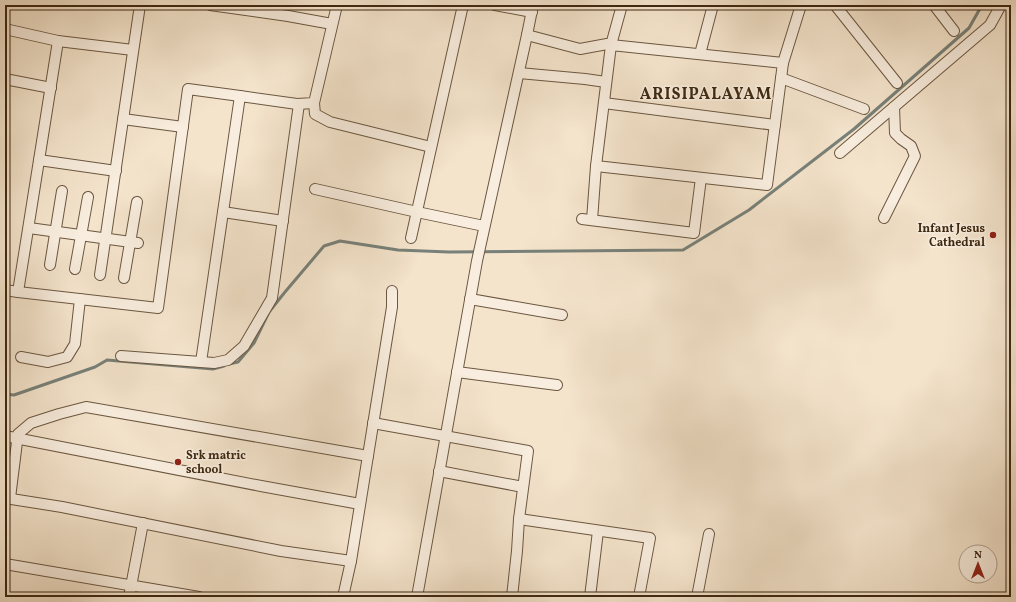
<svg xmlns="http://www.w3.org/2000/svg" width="1016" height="602" font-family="Vollkorn,serif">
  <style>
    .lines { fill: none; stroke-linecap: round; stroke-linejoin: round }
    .stream { stroke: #788179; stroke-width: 3 }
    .minor-casing { stroke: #6c5740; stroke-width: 12 }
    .minor { stroke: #f8edde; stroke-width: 10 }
    .poi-dot { fill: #8f2418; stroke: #f8edde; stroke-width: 1.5 }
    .labels { text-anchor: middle; stroke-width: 3.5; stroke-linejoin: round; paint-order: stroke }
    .poi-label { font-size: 12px; font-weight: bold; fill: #3e2812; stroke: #f8edde; text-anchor: end }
    .district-label { font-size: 16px; font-weight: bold; letter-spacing: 1px; fill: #3e2812; stroke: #f8edde }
  </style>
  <rect width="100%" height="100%" fill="#f4e4cc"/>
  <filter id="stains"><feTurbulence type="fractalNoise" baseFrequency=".005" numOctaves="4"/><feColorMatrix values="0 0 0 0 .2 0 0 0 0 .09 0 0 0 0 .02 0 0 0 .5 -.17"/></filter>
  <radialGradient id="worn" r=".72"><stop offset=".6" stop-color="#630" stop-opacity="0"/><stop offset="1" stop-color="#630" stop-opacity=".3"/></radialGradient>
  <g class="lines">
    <g class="stream">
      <polyline points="229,364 238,362 254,343 269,312 285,292 324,246 340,241 398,250 449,252 683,250 749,210 854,129 969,28 982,5"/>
      <polyline points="5,394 14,395 95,367 107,360 213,369 224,366"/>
    </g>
    <defs>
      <g id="minor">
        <polyline points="210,5 288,16 332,24"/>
        <polyline points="495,5 532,12"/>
        <polyline points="835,5 897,83"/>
        <polyline points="934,5 954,31"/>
        <polyline points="5,29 58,41 18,292 158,308 188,89 240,96"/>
        <polyline points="527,35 580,49 607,44 611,45 783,63 767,185 596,166 611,45 622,5"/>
        <polyline points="58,41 133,50"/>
        <polyline points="700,54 713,5"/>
        <polyline points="783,63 801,5"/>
        <polyline points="519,73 585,79 606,82"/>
        <polyline points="781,78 864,109"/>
        <polyline points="5,79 51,88"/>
        <polyline points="314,103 315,114 330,122 431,147"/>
        <polyline points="604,103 775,125"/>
        <polyline points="123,119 183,127"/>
        <polyline points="840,153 990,25 1001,5"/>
        <polyline points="39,160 116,171"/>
        <polyline points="315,189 417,212 484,226"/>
        <polyline points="223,212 283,221"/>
        <polyline points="884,218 915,156 911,146 901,139 895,133 894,107"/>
        <polyline points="582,219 694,233 701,178"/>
        <polyline points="592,220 596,166"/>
        <polyline points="29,228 138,243"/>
        <polyline points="411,238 463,5"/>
        <polyline points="50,265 62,191"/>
        <polyline points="75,269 88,197"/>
        <polyline points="100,275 140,5"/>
        <polyline points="124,278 137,202"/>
        <polyline points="5,290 18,292"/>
        <polyline points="470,299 562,315"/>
        <polyline points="121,356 214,363 228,360 244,346 272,298 299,104"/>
        <polyline points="21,357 48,362 67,357 75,344 80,299"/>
        <polyline points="201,362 240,96 297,104 314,103 337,5"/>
        <polyline points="457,372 557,385"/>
        <polyline points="373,423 528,451 519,519 517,551 512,597"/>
        <polyline points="5,436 261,486 360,504"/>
        <polyline points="439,471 523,487"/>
        <polyline points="5,498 62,507 281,551 351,561 343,597"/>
        <polyline points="10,498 18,434 31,423 59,414 86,407 368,456"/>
        <polyline points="519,519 650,538 639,597"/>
        <polyline points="351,561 392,307 392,291"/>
        <polyline points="5,564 199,597"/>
        <polyline points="129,597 143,523"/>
        <polyline points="417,597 477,261 527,35 533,5"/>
        <polyline points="590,597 598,531"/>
        <polyline points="697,597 709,534"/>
      </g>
    </defs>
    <use href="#minor" class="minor-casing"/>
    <use href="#minor" class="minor"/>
  </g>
  <g class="poi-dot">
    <circle cx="993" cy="235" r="4"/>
    <circle cx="178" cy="462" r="4"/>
  </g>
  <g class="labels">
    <g class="poi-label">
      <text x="985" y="232">Infant Jesus<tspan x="985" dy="14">Cathedral</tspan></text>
      <text x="186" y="459" text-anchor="start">Srk matric<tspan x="186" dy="14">school</tspan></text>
    </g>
    <g class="district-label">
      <text x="706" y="99">ARISIPALAYAM</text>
    </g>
  </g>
  <rect width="1016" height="602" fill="none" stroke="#f4e4cc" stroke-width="20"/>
  <rect x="6" y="6" width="1004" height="590" fill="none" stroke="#3e2812" stroke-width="2"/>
  <rect x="10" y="10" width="996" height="582" fill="none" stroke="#3e2812"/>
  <g transform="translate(978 564)"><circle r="19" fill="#f8edde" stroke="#ae9e8c"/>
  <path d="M0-3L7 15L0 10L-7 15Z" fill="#8f2418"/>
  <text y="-6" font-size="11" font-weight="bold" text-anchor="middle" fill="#3e2812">N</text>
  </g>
  <rect width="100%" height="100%" filter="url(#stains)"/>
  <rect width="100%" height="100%" fill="url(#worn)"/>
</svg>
